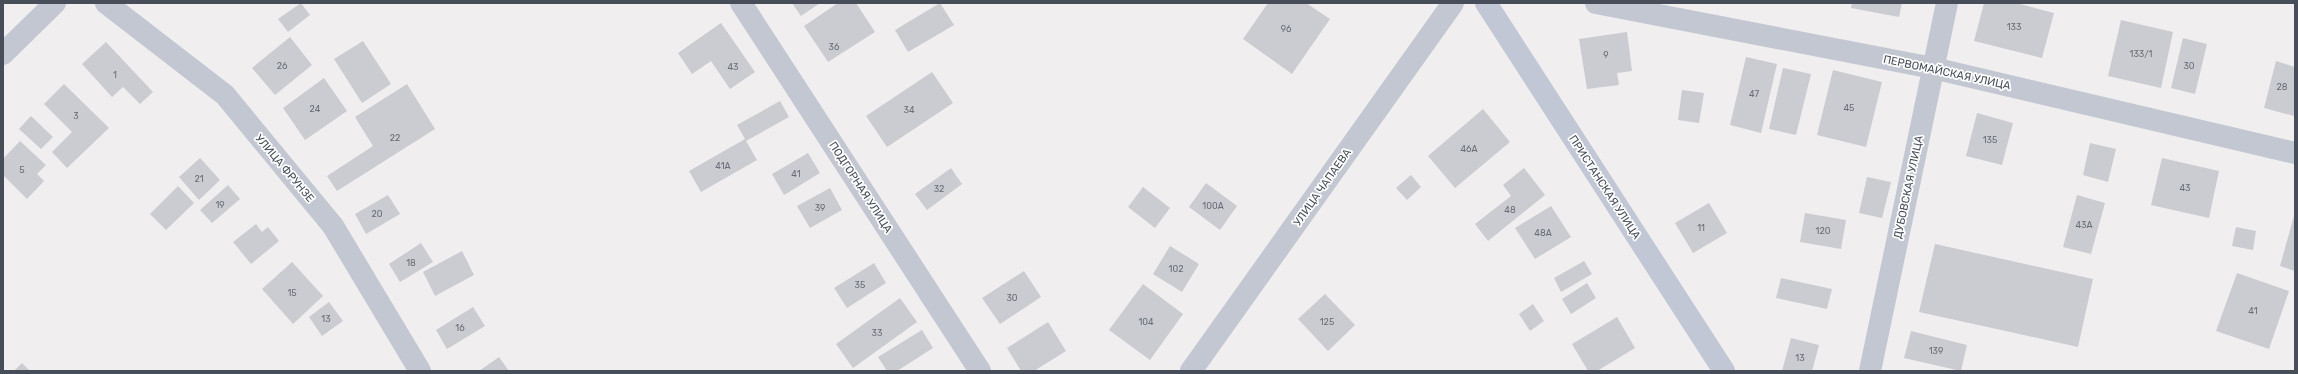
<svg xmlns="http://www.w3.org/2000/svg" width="2298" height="374" font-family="Rubik,sans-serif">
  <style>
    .building { fill: #cbccd2 }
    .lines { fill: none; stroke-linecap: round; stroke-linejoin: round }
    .street { stroke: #c2c7d2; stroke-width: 22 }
    .secondary { stroke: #c2c7d5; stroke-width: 22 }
    .labels { text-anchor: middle; stroke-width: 3.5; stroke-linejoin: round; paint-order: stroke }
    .number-label { font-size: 9px; fill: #686d77 }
    .street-label { font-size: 11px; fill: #474d59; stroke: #fff }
  </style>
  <rect width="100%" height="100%" fill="#f0eeee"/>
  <g class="building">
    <polygon points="301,3 310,15 288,32 278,19"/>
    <polygon points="792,3 820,3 801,16"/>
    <polygon points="838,3 856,3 875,32 828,62 804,26"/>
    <polygon points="940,3 954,25 908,52 895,30"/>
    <polygon points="1268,3 1306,3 1330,19 1292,74 1243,39"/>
    <polygon points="1852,3 1902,3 1899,17 1851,8"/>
    <polygon points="1984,3 2016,3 2054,13 2042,58 1974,41"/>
    <polygon points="2121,20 2173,32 2161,88 2108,76"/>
    <polygon points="721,23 755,72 730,89 711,61 692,74 678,53"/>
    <polygon points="1627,32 1632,71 1617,73 1619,85 1587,89 1579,39"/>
    <polygon points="290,37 312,65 275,95 252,68"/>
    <polygon points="2183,38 2207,44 2195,94 2171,88"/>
    <polygon points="363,41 391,84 362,103 334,59"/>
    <polygon points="106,42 153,92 140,104 123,87 112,97 82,64"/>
    <polygon points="1746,57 1777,64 1761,133 1730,125"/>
    <polygon points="2276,61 2295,67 2294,116 2264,108"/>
    <polygon points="1783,68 1811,74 1796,135 1769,129"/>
    <polygon points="1833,70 1882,82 1866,147 1817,135"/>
    <polygon points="932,72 953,103 887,147 866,116"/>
    <polygon points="324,78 347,111 305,140 283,108"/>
    <polygon points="64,84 109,128 67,168 52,152 72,132 44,104"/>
    <polygon points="407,84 435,129 337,191 327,176 373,146 355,117"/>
    <polygon points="1682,90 1704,93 1699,123 1678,120"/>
    <polygon points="780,101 789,117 746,141 757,160 701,192 689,171 745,139 737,125"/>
    <polygon points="1483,109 1510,142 1455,188 1428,156"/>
    <polygon points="1977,113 2013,123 2002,165 1966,156"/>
    <polygon points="31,116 53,137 41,149 19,129"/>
    <polygon points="20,141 46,165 37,174 44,181 27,199 3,175 3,159"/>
    <polygon points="2090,143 2116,149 2108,182 2083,175"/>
    <polygon points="808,153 820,173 784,195 772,174"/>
    <polygon points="200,158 220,180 199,200 179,177"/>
    <polygon points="2162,158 2219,171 2209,218 2151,205"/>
    <polygon points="951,168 962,184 927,210 915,194"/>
    <polygon points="1524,168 1545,195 1488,241 1475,224 1511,196 1503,185"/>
    <polygon points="1411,175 1421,187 1407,200 1396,188"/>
    <polygon points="1867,177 1891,182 1882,218 1859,213"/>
    <polygon points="1206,183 1237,206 1220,230 1189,207"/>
    <polygon points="228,185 240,199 212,223 200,210"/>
    <polygon points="178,186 194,203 166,230 150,214"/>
    <polygon points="1143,187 1170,208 1155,228 1128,207"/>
    <polygon points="830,188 842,210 810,228 797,206"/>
    <polygon points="388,195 400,214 366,234 355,214"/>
    <polygon points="2077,195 2105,203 2091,254 2063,247"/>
    <polygon points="1709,203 1727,233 1693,253 1675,223"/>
    <polygon points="1551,206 1571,237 1535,259 1515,228"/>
    <polygon points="2295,212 2295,271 2280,266"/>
    <polygon points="1805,213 1846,220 1841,249 1800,242"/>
    <polygon points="256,224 262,232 268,227 279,241 251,264 233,242"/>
    <polygon points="2236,227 2256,231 2253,250 2232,246"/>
    <polygon points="421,243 433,262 400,282 389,264"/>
    <polygon points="1935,244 2093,279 2078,347 1919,312"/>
    <polygon points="1170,246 1199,264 1182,292 1153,274"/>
    <polygon points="462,251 474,275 435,296 423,272"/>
    <polygon points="1584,261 1592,274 1561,292 1554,278"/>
    <polygon points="292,262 323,296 293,324 262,289"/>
    <polygon points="874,263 886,283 847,308 834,288"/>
    <polygon points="1024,271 1041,297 1000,324 982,298"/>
    <polygon points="2237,273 2289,291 2269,349 2216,331"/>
    <polygon points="1781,278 1832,289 1827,309 1776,298"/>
    <polygon points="1587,283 1596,298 1571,314 1562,299"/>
    <polygon points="1143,284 1183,314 1150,360 1109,330"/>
    <polygon points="1325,294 1355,325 1328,351 1298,319"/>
    <polygon points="900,298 917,322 853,368 836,344"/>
    <polygon points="329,302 343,321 322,336 309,317"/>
    <polygon points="1533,304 1544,321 1530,331 1519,314"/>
    <polygon points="473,307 485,326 447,349 436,330"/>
    <polygon points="1617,317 1635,348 1597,371 1588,371 1572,344"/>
    <polygon points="1048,322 1066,351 1034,371 1021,371 1007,348"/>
    <polygon points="922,330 933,348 897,371 887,371 878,357"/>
    <polygon points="1911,331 1967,345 1961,371 1904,358"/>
    <polygon points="1791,338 1819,345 1812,371 1782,371"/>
    <polygon points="499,357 509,371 479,371"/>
    <polygon points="22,363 30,371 14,371"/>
  </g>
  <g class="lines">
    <g class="street">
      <polyline points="106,3 225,95 333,226 420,371"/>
      <polyline points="741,3 980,371"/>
      <polyline points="1596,3 1933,68 2295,153"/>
      <polyline points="3,54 55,3"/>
      <polyline points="1191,371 1453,3"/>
      <polyline points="1870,371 1947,3"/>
    </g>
    <polyline class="secondary" points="1486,3 1724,371"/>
  </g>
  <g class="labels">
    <g class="number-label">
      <text x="2014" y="30">133</text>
      <text x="1286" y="32">96</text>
      <text x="834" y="50">36</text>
      <text x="2141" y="57">133/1</text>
      <text x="1606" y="58">9</text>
      <text x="282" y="69">26</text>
      <text x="2189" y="69">30</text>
      <text x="733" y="70">43</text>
      <text x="115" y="78">1</text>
      <text x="2282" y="90">28</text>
      <text x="1754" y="97">47</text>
      <text x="1849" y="111">45</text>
      <text x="315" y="112">24</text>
      <text x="909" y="113">34</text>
      <text x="76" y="119">3</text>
      <text x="395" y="141">22</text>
      <text x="1990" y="143">135</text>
      <text x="1469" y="152">46А</text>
      <text x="723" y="169">41А</text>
      <text x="22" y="173">5</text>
      <text x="796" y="177">41</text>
      <text x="199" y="182">21</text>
      <text x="2185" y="191">43</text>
      <text x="939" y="192">32</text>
      <text x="220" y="208">19</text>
      <text x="1213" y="209">100А</text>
      <text x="820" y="211">39</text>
      <text x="1510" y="213">48</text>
      <text x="377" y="217">20</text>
      <text x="2084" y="228">43А</text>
      <text x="1701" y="231">11</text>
      <text x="1823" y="234">120</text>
      <text x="1543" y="236">48А</text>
      <text x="411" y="266">18</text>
      <text x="1176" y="272">102</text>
      <text x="860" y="288">35</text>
      <text x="292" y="296">15</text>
      <text x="1012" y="301">30</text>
      <text x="2253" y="314">41</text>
      <text x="326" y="322">13</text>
      <text x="1146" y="325">104</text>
      <text x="1327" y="325">125</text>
      <text x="460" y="331">16</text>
      <text x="877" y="336">33</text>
      <text x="1936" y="354">139</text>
      <text x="1800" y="361">13</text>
    </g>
    <g class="street-label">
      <text transform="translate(1947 72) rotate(12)" y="4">ПЕРВОМАЙСКАЯ УЛИЦА</text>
      <text transform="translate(285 168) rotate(50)" y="4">УЛИЦА ФРУНЗЕ</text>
      <text transform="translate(861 187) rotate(57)" y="4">ПОДГОРНАЯ УЛИЦА</text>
      <text transform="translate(1322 187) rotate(-55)" y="4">УЛИЦА ЧАПАЕВА</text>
      <text transform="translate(1605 187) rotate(57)" y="4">ПРИСТАНСКАЯ УЛИЦА</text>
      <text transform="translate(1908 187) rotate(-78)" y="4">ДУБОВСКАЯ УЛИЦА</text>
    </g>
  </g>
  <rect width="2298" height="374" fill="none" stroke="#474d59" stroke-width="8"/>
</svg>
